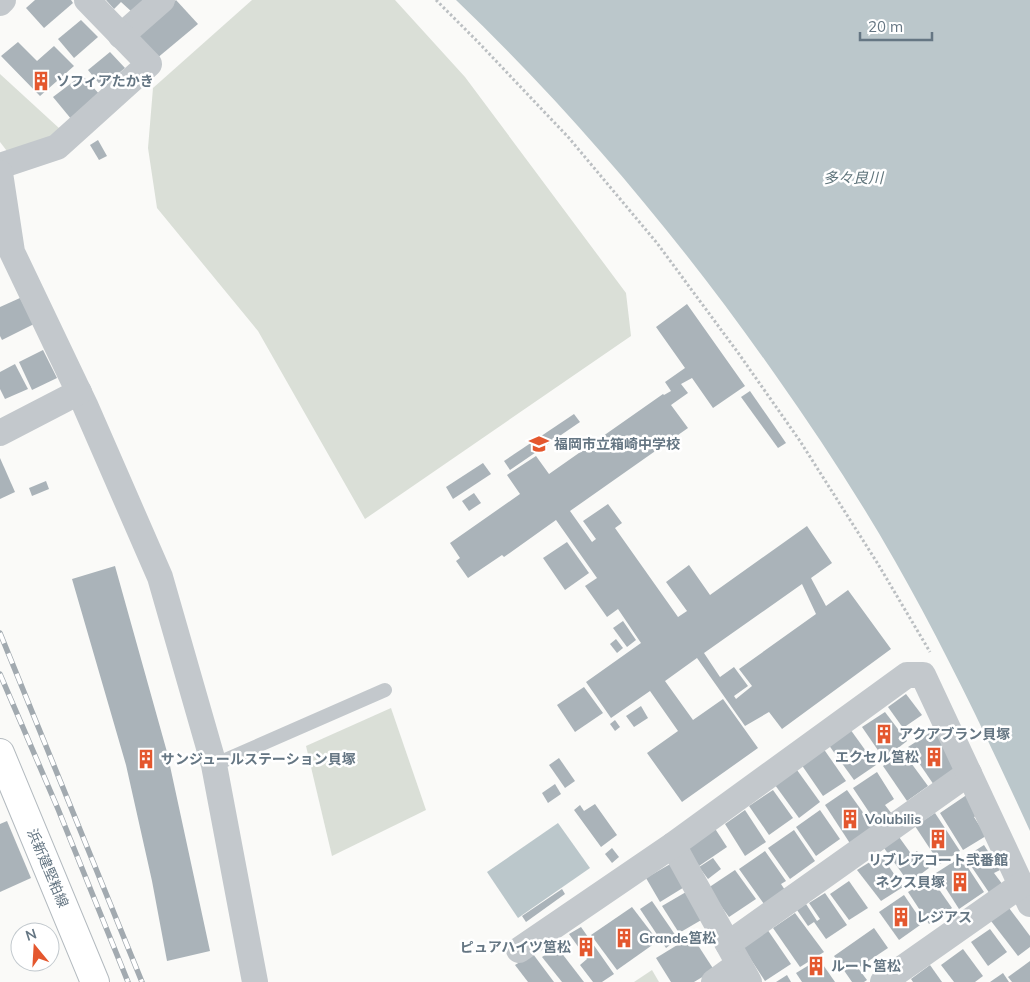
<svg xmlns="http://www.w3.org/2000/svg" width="1030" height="982" font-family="Mulish,'Noto Sans JP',sans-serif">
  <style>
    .green { fill: #dadfd7 }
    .water { fill: #bbc7cb }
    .building { fill: #aab3b9; fill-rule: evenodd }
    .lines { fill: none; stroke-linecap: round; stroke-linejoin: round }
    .secondary-casing { stroke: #b3babf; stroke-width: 30 }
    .path { stroke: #bbbfc2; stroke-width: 3; stroke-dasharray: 2.5 2.5; stroke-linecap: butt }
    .service { stroke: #c3c8cc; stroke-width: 14 }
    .minor { stroke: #c3c8cc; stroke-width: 26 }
    .secondary { stroke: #fff; stroke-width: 28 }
    .rail-casing { stroke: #a2aab0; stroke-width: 5.5 }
    .rail { stroke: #fff; stroke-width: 4; stroke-dasharray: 11; stroke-linecap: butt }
    .labels { text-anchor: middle; stroke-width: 5; stroke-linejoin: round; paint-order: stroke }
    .poi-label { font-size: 14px; font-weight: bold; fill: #657683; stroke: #fff; text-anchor: start }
    .street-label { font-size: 14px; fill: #657683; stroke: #fff }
    .water-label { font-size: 15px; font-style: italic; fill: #60757c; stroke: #fff }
  </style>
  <rect width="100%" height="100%" fill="#fafaf8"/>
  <g class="green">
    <polygon points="252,0 395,0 465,77 626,293 631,336 365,519 258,331 157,208 148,148 153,88"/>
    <polygon points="0,74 60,129 49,141 10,155 0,142"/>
    <polygon points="391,708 426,810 332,856 306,746"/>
    <polygon points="652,970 659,982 634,982"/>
  </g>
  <g class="water">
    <path d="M456,0H1030V831C988,739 945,649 895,561C858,496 817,434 774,373C679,238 575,114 456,0Z"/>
    <polygon points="558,823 590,868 518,918 487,872"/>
  </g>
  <g class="building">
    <polygon points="35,0 71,0 73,3 44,28 26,8"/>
    <polygon points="106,0 145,0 132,12 121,2 114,9"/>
    <polygon points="176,0 198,24 156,59 136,35"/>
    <polygon points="81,20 98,37 74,58 58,39"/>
    <polygon points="18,42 37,61 54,46 74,66 40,96 1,56"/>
    <polygon points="110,52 125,68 102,87 88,70"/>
    <polygon points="82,75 101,96 72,120 53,97"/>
    <polygon points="98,140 107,156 99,160 90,145"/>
    <polygon points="20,298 34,324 2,340 0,336 0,307"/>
    <path d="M687,304L745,386L713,408L692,378L681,384L688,393L671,405L688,428L570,511L592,542L596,539L583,521L608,504L622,523L615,528L678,617L687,611L666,582L689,565L710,595L807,526L832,563L811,578L826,606L848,590L891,649L782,729L769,712L745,726L697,658L665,681L693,720L723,699L758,748L682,802L647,753L678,731L650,691L611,718L586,682L641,643L618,609L607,617L585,586L597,578L556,520L504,557L502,555L468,578L456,561L460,558L450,543L520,494L507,475L536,456L549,474L663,394L664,395L671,391L665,382L685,368L656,327ZM802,584L816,614L739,669L752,686L736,699L734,696L748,686L734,667L720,677L704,653Z"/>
    <polygon points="43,350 57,378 32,390 19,362"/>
    <polygon points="15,364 28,389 5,399 0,389 0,372"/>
    <polygon points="750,391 786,443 778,448 741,397"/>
    <polygon points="574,414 580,422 510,470 504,461"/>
    <polygon points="0,458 15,492 0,499"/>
    <polygon points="483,463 491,474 453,499 446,487"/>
    <polygon points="46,481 49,489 32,496 29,488"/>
    <polygon points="474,493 481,503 469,511 462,501"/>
    <polygon points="567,542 589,573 565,590 543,558"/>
    <polygon points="115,566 167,752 210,951 167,961 152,881 126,765 72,579"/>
    <polygon points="623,621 636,640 627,647 613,628"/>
    <polygon points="616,639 623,648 617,653 610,644"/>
    <polygon points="584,687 603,713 575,732 557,705"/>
    <polygon points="906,694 922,715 903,728 888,707"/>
    <polygon points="641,706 648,718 634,727 626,716"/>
    <polygon points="885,712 907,741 884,759 862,727"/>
    <polygon points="615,720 620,727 615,731 610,724"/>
    <polygon points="850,729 876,765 854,780 828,744"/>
    <polygon points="934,730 959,767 934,785 908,747"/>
    <polygon points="823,748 846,781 823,796 801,764"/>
    <polygon points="903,752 928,786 907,801 883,766"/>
    <polygon points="559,758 575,781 565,788 549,765"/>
    <polygon points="797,770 820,802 799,818 775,785"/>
    <polygon points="877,772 894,799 885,805 892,814 877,824 853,788"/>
    <polygon points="555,784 561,794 548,803 542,793"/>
    <polygon points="773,790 793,818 769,835 749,806"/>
    <polygon points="847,790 877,832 853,848 825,805"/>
    <polygon points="968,794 982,813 974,817 986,836 963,850 940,813"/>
    <polygon points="595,804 617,835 601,847 574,810 580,805 584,811"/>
    <polygon points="745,810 766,842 745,856 725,824"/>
    <polygon points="820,810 840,839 816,856 796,827"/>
    <polygon points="935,813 960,851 940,864 915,826"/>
    <polygon points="7,821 31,878 0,892 0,824"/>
    <polygon points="712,824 727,847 699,866 688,850"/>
    <polygon points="794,830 815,861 790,879 768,848"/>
    <polygon points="899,837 912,855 917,851 929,868 909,883 884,848"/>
    <polygon points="984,845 1000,870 994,873 1003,885 990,894 965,857"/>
    <polygon points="612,848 619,857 612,863 605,854"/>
    <polygon points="765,851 786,881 781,884 785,890 764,904 739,869"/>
    <polygon points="881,855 903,887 881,901 857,870"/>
    <polygon points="961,857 984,892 959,909 936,873"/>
    <polygon points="713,858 721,869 708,879 699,867"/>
    <polygon points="672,863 686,886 660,902 646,878"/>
    <polygon points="735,870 756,899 729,917 708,888"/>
    <polygon points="931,878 952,908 929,924 908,892"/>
    <polygon points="849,881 868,908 849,920 830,894"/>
    <polygon points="562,889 565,894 526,922 522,916"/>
    <polygon points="686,892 703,919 679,933 662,906"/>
    <polygon points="825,893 847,925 826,939 814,922 808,926 797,910 806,904 817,921 820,919 809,903"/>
    <polygon points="904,895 923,923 899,940 879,912"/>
    <polygon points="652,901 678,939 666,948 640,909"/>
    <polygon points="632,907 658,941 617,970 591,935"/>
    <polygon points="1009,908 1030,936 1030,947 1018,956 991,921"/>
    <polygon points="795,913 824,952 800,967 773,928"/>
    <polygon points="581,927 614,974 602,982 593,982 580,965 587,959 569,934"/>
    <polygon points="874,928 888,948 858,968 867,980 864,982 852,982 834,956"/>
    <polygon points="767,929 791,964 765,981 742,946"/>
    <polygon points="990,929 1007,952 988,966 971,942"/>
    <polygon points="692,936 714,970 694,982 671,982 656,958"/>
    <polygon points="557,947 584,982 562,982 542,957"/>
    <polygon points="963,949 983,976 975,982 954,982 941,965"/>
    <polygon points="533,954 554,982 528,982 515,965"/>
    <polygon points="819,959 835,982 802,982 796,973"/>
    <polygon points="1030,961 1030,982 1012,982 1008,977"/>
    <polygon points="930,965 942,982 913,982 911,979"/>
    <polygon points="1003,973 1009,982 990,982"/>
    <polygon points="787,975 791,982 776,982"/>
  </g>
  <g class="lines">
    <defs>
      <polyline id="secondary" points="0,753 95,982"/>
    </defs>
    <use href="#secondary" class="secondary-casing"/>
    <polyline class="path" points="436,0 478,42 569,138 657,243 739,354 800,441 878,564 930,652"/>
    <polyline class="service" points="214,765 385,690"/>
    <g class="minor">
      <polyline points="0,3 3,0"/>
      <polyline points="121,36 162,0"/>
      <polyline points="0,166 57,147 149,64 87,0"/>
      <polyline points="0,173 12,252 85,405 160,577 214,765 255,982"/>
      <polyline points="0,433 79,392"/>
      <polyline points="673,845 749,982"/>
      <polyline points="728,944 969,773"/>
      <polyline points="519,950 673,845 907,675 923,675 1030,904"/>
      <polyline points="714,982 739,964"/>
      <polyline points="883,982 1021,885"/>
    </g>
    <use href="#secondary" class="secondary"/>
    <defs>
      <g id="rail">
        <polyline points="0,633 142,982"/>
        <polyline points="0,674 58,809 128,982"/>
      </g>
    </defs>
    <use href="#rail" class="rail-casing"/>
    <use href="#rail" class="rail"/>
  </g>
  <defs>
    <symbol id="building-bare" viewBox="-9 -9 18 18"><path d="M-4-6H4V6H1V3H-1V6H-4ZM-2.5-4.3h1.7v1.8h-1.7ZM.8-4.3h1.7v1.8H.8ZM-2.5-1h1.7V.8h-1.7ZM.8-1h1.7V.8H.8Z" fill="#e4572e" stroke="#fff" stroke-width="2.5" paint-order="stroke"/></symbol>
    <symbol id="school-bare" viewBox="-9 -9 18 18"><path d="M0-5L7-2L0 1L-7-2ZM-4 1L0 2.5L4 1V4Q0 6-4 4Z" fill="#e4572e" stroke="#fff" stroke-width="2.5" paint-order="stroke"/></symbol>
  </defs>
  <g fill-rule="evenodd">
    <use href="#building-bare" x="27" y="67" width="28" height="28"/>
    <use href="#school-bare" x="525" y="430" width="28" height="28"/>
    <use href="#building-bare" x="870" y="720" width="28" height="28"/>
    <use href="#building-bare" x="920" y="743" width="28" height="28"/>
    <use href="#building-bare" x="132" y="745" width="28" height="28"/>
    <use href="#building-bare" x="836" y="805" width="28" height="28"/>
    <use href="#building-bare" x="924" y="825" width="28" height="28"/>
    <use href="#building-bare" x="946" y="868" width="28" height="28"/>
    <use href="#building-bare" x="887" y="903" width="28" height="28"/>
    <use href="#building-bare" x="610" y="924" width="28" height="28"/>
    <use href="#building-bare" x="572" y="933" width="28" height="28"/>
    <use href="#building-bare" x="802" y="952" width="28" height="28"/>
  </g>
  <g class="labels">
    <g class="poi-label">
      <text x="56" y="86">ソフィアたかき</text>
      <text x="554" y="449">福岡市立箱崎中学校</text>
      <text x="899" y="739">アクアブラン貝塚</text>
      <text x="919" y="762" text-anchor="end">エクセル筥松</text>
      <text x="161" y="764">サンジュールステーション貝塚</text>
      <text x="865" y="824">Volubilis</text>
      <text x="938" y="865" text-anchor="middle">リブレアコート弐番館</text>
      <text x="945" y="887" text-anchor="end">ネクス貝塚</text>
      <text x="916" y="922">レジアス</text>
      <text x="639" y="943">Grande筥松</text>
      <text x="571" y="952" text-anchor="end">ピュアハイツ筥松</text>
      <text x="831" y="971">ルート筥松</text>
    </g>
    <g class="street-label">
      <text transform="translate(48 868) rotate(67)" y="5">浜新建堅粕線</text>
    </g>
    <g class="water-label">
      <text x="853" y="183">多々良川</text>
    </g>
  </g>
  <g transform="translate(35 947) rotate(342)"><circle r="24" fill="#ffffff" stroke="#c1c8cd"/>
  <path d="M0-4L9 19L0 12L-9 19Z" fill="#e4572e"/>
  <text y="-8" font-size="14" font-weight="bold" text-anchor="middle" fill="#657683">N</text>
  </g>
  <path d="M860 32v8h72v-8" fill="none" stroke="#657683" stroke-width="2.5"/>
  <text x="868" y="32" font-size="15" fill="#657683" stroke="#ffffff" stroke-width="4" paint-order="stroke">20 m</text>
</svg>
